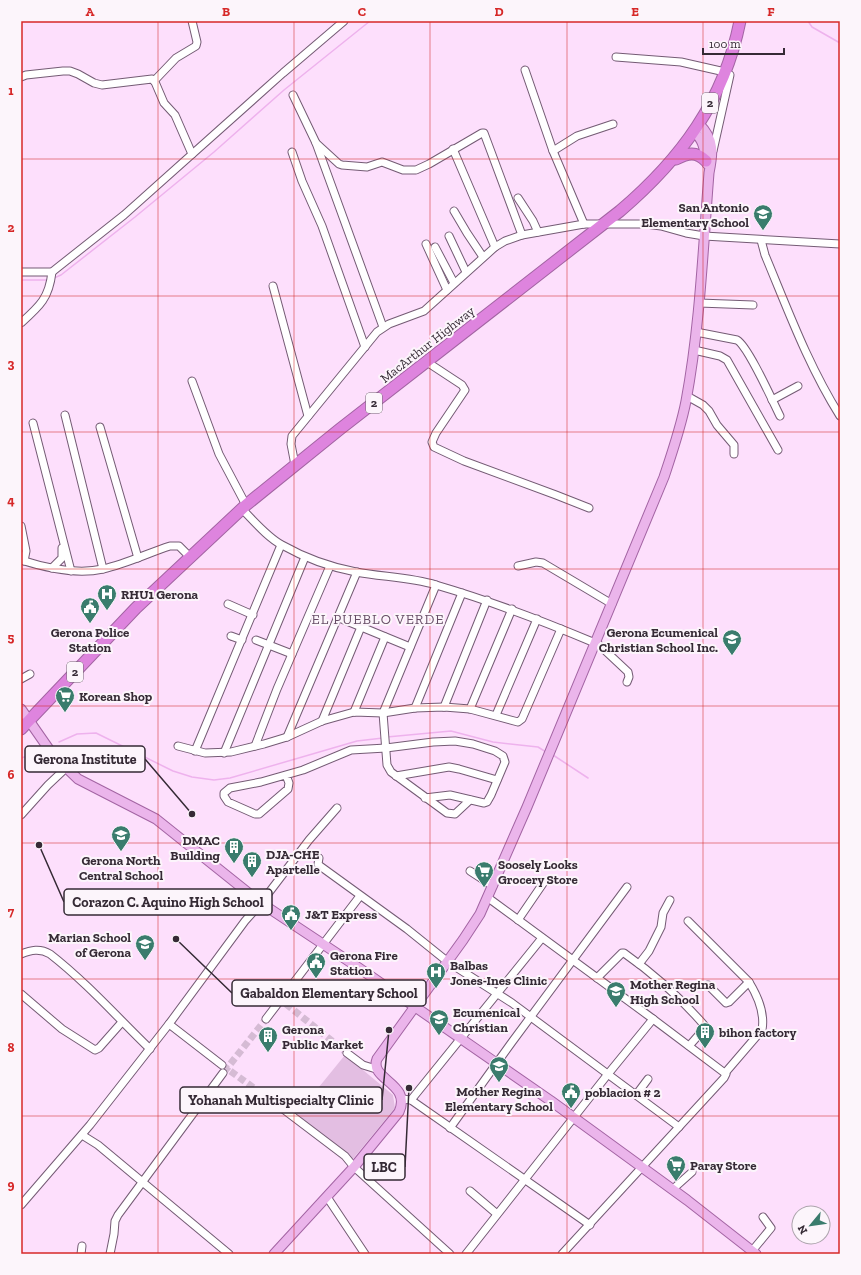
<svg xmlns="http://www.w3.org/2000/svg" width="861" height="1275" font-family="'Zilla Slab',serif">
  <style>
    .green { fill: #e3bee2 }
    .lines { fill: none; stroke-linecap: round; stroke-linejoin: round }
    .stream { stroke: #eeb2ed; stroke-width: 1.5 }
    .minor-tunnel { stroke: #d5bbd4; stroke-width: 7; stroke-dasharray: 7 3.5; stroke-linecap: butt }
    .minor-casing { stroke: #745b74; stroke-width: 9 }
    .major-casing { stroke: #a364a3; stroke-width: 11 }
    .highway-casing { stroke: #a364a3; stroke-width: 13 }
    .minor { stroke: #fff; stroke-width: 7 }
    .major { stroke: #ebb5eb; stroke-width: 9 }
    .highway { stroke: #de84de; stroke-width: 11 }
    .grid { fill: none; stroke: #d62828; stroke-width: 1; stroke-opacity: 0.55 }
    .labels { text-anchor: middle; stroke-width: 4; stroke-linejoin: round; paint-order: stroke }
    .shield { fill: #fcf5fb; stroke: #716770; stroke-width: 1 }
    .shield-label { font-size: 12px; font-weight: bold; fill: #352a35 }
    .poi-label { font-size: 13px; font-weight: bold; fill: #352a35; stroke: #fcf5fb; text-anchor: start }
    .street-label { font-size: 13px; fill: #352a35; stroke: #fcf5fb }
    .neighbourhood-label { font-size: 14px; letter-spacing: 1px; fill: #664d66; stroke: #fcf5fb }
    .leader { fill: none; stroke: #352a35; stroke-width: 1.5 }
    .callout-dot { fill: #352a35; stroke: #fcf5fb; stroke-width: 1.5 }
    .callout { fill: #fcf5fb; stroke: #352a35; stroke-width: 1.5 }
    .callout-label { font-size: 14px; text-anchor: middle; font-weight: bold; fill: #352a35 }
    .neatline { fill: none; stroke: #d62828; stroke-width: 1.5 }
    .grid-label { font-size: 13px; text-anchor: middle; font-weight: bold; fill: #d62828 }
  </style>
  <rect width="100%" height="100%" fill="#fddffc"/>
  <polygon class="green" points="345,1055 393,1095 395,1108 352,1160 297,1114"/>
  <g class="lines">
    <g class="stream">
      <polyline points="808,21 812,27 840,43"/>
      <polyline points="54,278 61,275 135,217 214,152 284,90 370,21"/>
      <polyline points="21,280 49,280"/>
      <polyline points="387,737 451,731 493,742 538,747 546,752"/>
      <polyline points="59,742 77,734 96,733 173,771 192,777 214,780 230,778 357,741 383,738"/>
      <polyline points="553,755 588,778"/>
      <polyline points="21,758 41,752"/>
    </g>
    <g class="minor-tunnel">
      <polyline points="286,1004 347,1053"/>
      <polyline points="222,1065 283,1109"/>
      <polyline points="224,1072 266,1019"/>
    </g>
    <defs>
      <g id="minor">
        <polyline points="616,57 681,62 725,72"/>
        <polyline points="525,70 553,151 584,224"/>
        <polyline points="21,77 26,75 63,71 70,71 78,74 94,83 102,85 152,79 155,82 164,103 175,115 192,154"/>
        <polyline points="154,81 176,58 196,46 197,42 192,21"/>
        <polyline points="293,95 316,143 383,327"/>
        <polyline points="316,143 339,164 342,165 367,167 382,162 403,170 416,170 429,164 482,133 484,133 522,235"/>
        <polyline points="453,149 495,247"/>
        <polyline points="553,151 577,136 613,124"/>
        <polyline points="713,151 730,75"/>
        <polyline points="292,152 302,181 322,226 365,347"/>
        <polyline points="518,198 533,221 538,232"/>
        <polyline points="454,211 467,233 483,257"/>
        <polyline points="449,236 466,272"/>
        <path d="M761,240L765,255C788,310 808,365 840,416"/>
        <polyline points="426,244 447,290"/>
        <polyline points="435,247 454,283"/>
        <polyline points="21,272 52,272 57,268 124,215 283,73 344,21"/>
        <polyline points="273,286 308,416"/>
        <polyline points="699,303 753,305"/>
        <path d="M21,323C40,306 49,298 52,272"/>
        <path d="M696,332L737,340C748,346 773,402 780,416"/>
        <polyline points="694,350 720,356 727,360 778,450"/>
        <polyline points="427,362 462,385 465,390 436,433 432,442 434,447 464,461 556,495 589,508"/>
        <polyline points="192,381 219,454 246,505"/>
        <polyline points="687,396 703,405 709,411 717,425 734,445 734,454"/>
        <polyline points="772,400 798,386"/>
        <polyline points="65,415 103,569"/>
        <polyline points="33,423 71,571"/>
        <polyline points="100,427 138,558"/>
        <polyline points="295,465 291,444 292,436 377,332 389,324 424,311 495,247 505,241 522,235 584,224 646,224 661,226 686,233 704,236 840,244"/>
        <path d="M242,509C254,521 267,537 282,545C305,558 330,567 356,572C382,577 410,577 436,585C491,601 543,621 595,643"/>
        <polyline points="21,526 26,551 24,561"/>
        <path d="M21,560C46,568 76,575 103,569C126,564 148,553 170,546H179L190,557"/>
        <polyline points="518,566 536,562 543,563 612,604"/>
        <polyline points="52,568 62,558 62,548"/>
        <polyline points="436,585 383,713 387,765 391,772 447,813 455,814 470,800"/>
        <polyline points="228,604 253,615"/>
        <polyline points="337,617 410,647"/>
        <polyline points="231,636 242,640"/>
        <polyline points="256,640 292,654"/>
        <polyline points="596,642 628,672 629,677 627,682"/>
        <polyline points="21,679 30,674"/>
        <polyline points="444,707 487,600"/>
        <polyline points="415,708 462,593"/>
        <polyline points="470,709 512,609"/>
        <polyline points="354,712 385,637"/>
        <polyline points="496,715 537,619"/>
        <polyline points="322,721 361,627"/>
        <polyline points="287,737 357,572"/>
        <polyline points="178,746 205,753 231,752 264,744 287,737 322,721 354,712 383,713 415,708 444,707 470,709 518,722 522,719 561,629"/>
        <polyline points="255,746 277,689 330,566"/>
        <polyline points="195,751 281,545"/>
        <polyline points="224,753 305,557"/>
        <polyline points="286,775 289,783 288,789 259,814 255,814 228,802 224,796 224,793 230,788 261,782 303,770 351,750 386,748 433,742 455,741 473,744 495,751 503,756 505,762 491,795 487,802 484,803 450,795 425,798"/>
        <polyline points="396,776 449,767 459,769 497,780"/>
        <polyline points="21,815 48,785 66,768"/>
        <polyline points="319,858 318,864 320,866 407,929 448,962 512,1003 679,1127"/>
        <polyline points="470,871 493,886"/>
        <polyline points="487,897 653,1019 726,1074 724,1078 562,1254"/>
        <polyline points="518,920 544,882"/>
        <path d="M688,921L749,982C757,995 765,1014 762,1030L725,1073"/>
        <path d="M21,954C31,950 40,948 50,954C86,982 117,1017 150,1049"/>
        <polyline points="639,964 649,951 661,927 663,913 670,900"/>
        <path d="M597,978L622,953H624C654,974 680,997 704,1025L705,1027L704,1029L689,1046"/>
        <polyline points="708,985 726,1003 729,1002 749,982"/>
        <polyline points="21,994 62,1029 95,1050 99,1048 122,1022"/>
        <polyline points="266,1019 360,896"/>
        <polyline points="169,1024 222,1065"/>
        <polyline points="347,1053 363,1065 376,1069"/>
        <polyline points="636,1095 648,1079"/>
        <polyline points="402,1099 411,1100 590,1225"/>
        <polyline points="411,1100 542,938"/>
        <polyline points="283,1109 345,1156 354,1167 450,1254"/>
        <polyline points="450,1128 512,1042 627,887"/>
        <polyline points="82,1135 98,1145 229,1254"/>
        <polyline points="673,1189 692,1172"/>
        <polyline points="470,1191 497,1214"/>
        <polyline points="327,1197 365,1254"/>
        <polyline points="21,1205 90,1125 169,1024 245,921 261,903 309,840 337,808"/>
        <polyline points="752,1251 771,1228 763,1217"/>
        <polyline points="81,1254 82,1246"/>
        <polyline points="110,1254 114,1234 115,1221 118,1215 223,1073"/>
        <polyline points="466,1254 608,1074 653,1019"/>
      </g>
      <g id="major">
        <path d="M694,133C704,138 705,154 707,164"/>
        <polyline points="21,709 53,755 78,779 156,819 261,903 359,968 551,1101 687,1200 756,1254"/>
        <path d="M274,1254L354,1167L399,1112C412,1083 369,1080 377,1059L463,940L480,914L527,807L664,477C672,453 681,427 686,401C700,326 703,249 709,173C713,153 715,140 699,124"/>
      </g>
      <g id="highway">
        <path d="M676,159C688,153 696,151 706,161"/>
        <path d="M21,729L136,608L246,505L340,429L620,211C681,159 724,101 740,21"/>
      </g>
    </defs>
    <use href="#minor" class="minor-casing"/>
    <use href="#major" class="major-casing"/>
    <use href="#highway" class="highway-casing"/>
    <use href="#minor" class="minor"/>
    <use href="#major" class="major"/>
    <use href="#highway" class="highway"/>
  </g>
  <path class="grid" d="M158,21V1254M294,21V1254M430,21V1254M567,21V1254M703,21V1254M21,159H840M21,296H840M21,432H840M21,569H840M21,706H840M21,843H840M21,979H840M21,1116H840"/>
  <defs>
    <symbol id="school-pin" viewBox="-11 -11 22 30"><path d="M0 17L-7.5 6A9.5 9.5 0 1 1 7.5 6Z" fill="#3a7c6d" stroke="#fcf5fb"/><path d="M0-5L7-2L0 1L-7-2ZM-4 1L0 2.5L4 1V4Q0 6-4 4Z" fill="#fff"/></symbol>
    <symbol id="hospital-pin" viewBox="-11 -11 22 30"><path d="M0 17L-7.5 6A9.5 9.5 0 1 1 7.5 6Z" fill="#3a7c6d" stroke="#fcf5fb"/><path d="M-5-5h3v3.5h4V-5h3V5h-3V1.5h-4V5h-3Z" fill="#fff"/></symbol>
    <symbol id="civic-pin" viewBox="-11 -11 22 30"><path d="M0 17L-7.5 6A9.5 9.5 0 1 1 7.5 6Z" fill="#3a7c6d" stroke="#fcf5fb"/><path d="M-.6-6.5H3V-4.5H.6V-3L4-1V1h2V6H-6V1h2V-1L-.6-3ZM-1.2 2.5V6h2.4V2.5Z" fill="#fff"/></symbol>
    <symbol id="supermarket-pin" viewBox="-11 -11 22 30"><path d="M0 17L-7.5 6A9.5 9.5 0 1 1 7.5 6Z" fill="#3a7c6d" stroke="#fcf5fb"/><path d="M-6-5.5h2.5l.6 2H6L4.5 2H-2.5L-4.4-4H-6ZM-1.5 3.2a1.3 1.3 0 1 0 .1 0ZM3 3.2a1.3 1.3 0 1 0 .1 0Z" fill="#fff"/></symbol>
    <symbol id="building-pin" viewBox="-11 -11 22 30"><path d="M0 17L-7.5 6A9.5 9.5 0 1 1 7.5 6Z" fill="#3a7c6d" stroke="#fcf5fb"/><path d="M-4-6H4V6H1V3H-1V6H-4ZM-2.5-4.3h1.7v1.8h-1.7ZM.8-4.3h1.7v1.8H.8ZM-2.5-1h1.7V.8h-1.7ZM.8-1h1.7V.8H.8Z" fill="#fff"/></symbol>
  </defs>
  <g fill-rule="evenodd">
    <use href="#school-pin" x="752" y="203" width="22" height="30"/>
    <use href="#hospital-pin" x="96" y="583" width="22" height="30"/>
    <use href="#civic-pin" x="79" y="596" width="22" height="30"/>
    <use href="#school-pin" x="721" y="628" width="22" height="30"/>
    <use href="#supermarket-pin" x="54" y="685" width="22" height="30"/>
    <use href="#school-pin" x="110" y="824" width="22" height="30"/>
    <use href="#building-pin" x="223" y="836" width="22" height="30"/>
    <use href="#building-pin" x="241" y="850" width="22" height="30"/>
    <use href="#supermarket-pin" x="473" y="860" width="22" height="30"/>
    <use href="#civic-pin" x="280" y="903" width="22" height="30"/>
    <use href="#school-pin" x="134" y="933" width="22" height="30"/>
    <use href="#civic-pin" x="305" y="951" width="22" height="30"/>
    <use href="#hospital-pin" x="425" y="961" width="22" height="30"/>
    <use href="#school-pin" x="605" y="980" width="22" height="30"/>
    <use href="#school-pin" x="428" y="1008" width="22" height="30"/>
    <use href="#building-pin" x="694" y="1021" width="22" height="30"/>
    <use href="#building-pin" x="257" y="1025" width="22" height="30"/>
    <use href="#school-pin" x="488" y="1055" width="22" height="30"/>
    <use href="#civic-pin" x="560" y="1081" width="22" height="30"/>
    <use href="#supermarket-pin" x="665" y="1154" width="22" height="30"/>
  </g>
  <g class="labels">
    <g class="shield">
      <rect x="702" y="93" width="16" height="20" rx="3"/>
      <rect x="366" y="393" width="16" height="20" rx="3"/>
      <rect x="67" y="662" width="16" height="20" rx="3"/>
    </g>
    <g class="shield-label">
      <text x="710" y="107">2</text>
      <text x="374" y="407">2</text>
      <text x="75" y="676">2</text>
    </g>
    <g class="poi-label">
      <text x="749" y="212" text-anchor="end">San Antonio<tspan x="749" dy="15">Elementary School</tspan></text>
      <text x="121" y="599">RHU1 Gerona</text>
      <text x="90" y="637" text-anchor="middle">Gerona Police<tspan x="90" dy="15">Station</tspan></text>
      <text x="718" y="637" text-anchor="end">Gerona Ecumenical<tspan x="718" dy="15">Christian School Inc.</tspan></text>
      <text x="79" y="701">Korean Shop</text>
      <text x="220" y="845" text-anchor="end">DMAC<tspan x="220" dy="15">Building</tspan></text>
      <text x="266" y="859">DJA-CHE<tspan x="266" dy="15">Apartelle</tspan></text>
      <text x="121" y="865" text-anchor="middle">Gerona North<tspan x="121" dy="15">Central School</tspan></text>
      <text x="498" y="869">Soosely Looks<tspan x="498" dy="15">Grocery Store</tspan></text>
      <text x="305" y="919">J&amp;T Express</text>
      <text x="131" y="942" text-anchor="end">Marian School<tspan x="131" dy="15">of Gerona</tspan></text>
      <text x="330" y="960">Gerona Fire<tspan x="330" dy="15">Station</tspan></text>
      <text x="450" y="970">Balbas<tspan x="450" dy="15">Jones-Ines Clinic</tspan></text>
      <text x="630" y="989">Mother Regina<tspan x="630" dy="15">High School</tspan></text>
      <text x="453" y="1017">Ecumenical<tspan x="453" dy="15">Christian</tspan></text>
      <text x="282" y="1034">Gerona<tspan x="282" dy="15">Public Market</tspan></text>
      <text x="719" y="1037">bihon factory</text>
      <text x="499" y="1096" text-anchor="middle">Mother Regina<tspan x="499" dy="15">Elementary School</tspan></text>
      <text x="585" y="1097">poblacion # 2</text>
      <text x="690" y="1170">Paray Store</text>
    </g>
    <g class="street-label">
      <text transform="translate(427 344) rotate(-38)" y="5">MacArthur Highway</text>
    </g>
    <g class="neighbourhood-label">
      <text x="378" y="624">EL PUEBLO VERDE</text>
    </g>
  </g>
  <path class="leader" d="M192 814L145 759M39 845L64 902M176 939L232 993M389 1030L382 1100M409 1088L405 1167"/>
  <g class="callout-dot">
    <circle cx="192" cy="814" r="4"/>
    <circle cx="39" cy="845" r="4"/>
    <circle cx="176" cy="939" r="4"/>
    <circle cx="389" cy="1030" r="4"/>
    <circle cx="409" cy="1088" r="4"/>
  </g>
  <g class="callout">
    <rect x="25" y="746" width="120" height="26" rx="4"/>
    <rect x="64" y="889" width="208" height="26" rx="4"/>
    <rect x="232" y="980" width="194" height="26" rx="4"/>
    <rect x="180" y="1087" width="202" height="26" rx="4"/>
    <rect x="364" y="1154" width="41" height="26" rx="4"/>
  </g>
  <g class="callout-label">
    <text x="85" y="764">Gerona Institute</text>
    <text x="168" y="907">Corazon C. Aquino High School</text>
    <text x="329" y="998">Gabaldon Elementary School</text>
    <text x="281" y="1105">Yohanah Multispecialty Clinic</text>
    <text x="384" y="1172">LBC</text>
  </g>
  <rect width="861" height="1275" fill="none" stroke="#fcf5fb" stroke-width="44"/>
  <g transform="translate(811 1225) rotate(241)"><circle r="19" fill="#fcf5fb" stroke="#aca4ac"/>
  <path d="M0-3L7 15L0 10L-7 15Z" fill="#3a7c6d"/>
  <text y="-6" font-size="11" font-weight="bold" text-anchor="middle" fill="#352a35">N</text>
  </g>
  <path d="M703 48v6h81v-6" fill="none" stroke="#352a35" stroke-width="2"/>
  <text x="709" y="48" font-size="12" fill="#352a35" stroke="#fcf5fb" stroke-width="3" paint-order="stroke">100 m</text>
  <rect x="22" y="22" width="817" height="1231" class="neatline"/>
  <g class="grid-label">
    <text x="90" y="16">A</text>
    <text x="226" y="16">B</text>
    <text x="362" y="16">C</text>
    <text x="499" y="16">D</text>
    <text x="635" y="16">E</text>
    <text x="771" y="16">F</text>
    <text x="11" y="95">1</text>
    <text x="11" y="232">2</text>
    <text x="11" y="368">3</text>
    <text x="11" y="505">4</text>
    <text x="11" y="642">5</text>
    <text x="11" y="779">6</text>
    <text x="11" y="916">7</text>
    <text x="11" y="1052">8</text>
    <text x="11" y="1189">9</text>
  </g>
</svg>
